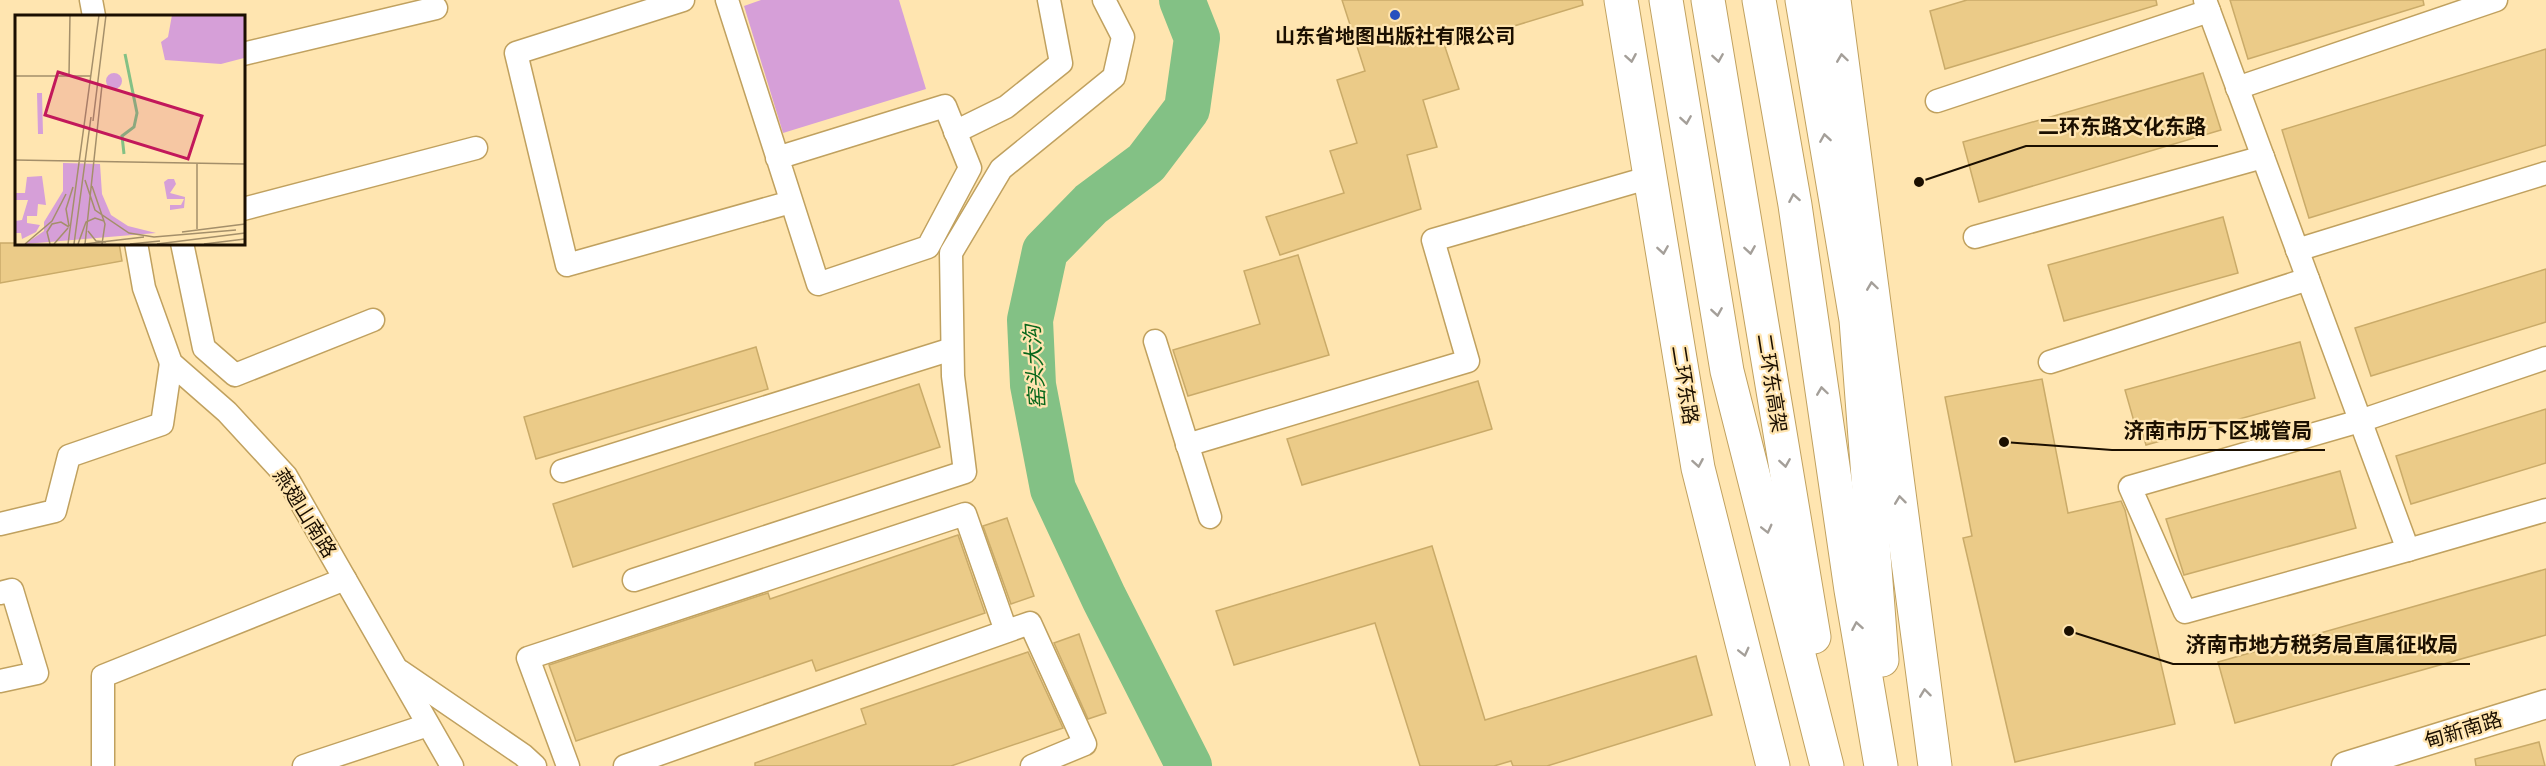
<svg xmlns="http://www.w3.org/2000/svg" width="2546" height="766" font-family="'Space Grotesk','Noto Sans SC',sans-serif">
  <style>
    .green { fill: #d69fd8 }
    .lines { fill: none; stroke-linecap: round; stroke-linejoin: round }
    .river { stroke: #83c185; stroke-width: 46 }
    .building { fill: #ebcb88; stroke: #caab69; stroke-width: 1.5 }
    .minor-casing { stroke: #c0a15f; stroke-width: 25 }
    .tertiary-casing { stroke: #c0a15f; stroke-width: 31 }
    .trunk-casing { stroke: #c0a15f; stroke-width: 35 }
    .minor { stroke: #fff; stroke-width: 22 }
    .tertiary { stroke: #fff; stroke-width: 28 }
    .trunk { stroke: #fff; stroke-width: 33 }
    .oneway { stroke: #a49f99 }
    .poi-dot { fill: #2850be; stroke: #ffe5b0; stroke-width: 2 }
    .labels { text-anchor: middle; stroke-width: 4.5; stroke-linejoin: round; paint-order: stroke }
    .poi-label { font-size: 20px; font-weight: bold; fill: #1b0f00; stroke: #ffe5b0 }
    .street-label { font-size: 20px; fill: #1b0f00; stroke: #ffe5b0 }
    .water-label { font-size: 21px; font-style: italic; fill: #07671b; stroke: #ffe5b0 }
    .inset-river { fill: none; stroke: #83c185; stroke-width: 3 }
    .inset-road { fill: none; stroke: #a48f6a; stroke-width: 1.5 }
    .view { fill: #c2185b; fill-opacity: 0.15; stroke: #c2185b; stroke-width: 3 }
    .inset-edge { fill: none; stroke: #1b0f00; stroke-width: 3 }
    .leader { fill: none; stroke: #1b0f00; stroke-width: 2 }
    .callout-dot { fill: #1b0f00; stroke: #ffe5b0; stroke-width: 2 }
    .callout-label { font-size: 21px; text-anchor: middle; font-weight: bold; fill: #1b0f00; stroke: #ffe5b0; stroke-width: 4.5; stroke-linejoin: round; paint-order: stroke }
  </style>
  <rect width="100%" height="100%" fill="#ffe5b0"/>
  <polygon class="green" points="761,0 899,0 926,89 783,133 744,6"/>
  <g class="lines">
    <polyline class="river" points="1182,0 1197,38 1187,109 1146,163 1091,204 1045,251 1030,320 1033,385 1053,489 1104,598 1189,766"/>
  </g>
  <g class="building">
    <polygon points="1342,0 1582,0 1583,5 1445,47 1459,89 1423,100 1437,147 1407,155 1421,209 1280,255 1266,217 1344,193 1330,151 1357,143 1337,80 1365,71"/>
    <polygon points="1967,0 2156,0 2157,5 1945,69 1930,11"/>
    <polygon points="2230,0 2423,0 2424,5 2248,59"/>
    <polygon points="2546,49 2546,145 2309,218 2282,130"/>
    <polygon points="2203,73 2221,130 1979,202 1963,142"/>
    <polygon points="2223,217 2238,273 2064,321 2048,265"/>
    <polygon points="0,243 119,243 122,261 0,283"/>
    <polygon points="1298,255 1329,355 1188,396 1173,350 1260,324 1244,271"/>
    <polygon points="2546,269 2546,322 2371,376 2355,328"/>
    <polygon points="2300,342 2315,398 2146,445 2140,424 2135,425 2125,390"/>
    <polygon points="756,347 768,389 536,459 524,417"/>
    <polygon points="2042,379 2068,513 2121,501 2125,510 2175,724 2015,762 1963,538 1972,536 1945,397"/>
    <polygon points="1478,381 1492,429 1302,485 1287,439"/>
    <polygon points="919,384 940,447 573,567 553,504"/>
    <polygon points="2546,409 2546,463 2411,504 2396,456"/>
    <polygon points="2340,471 2356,528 2184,575 2166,519"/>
    <polygon points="1007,518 1034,596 1011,604 983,526"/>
    <polygon points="958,535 985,613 816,671 812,660 576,741 549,665 768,593 770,599"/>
    <polygon points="1432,546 1485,720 1696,656 1712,715 1547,766 1513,766 1511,761 1494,766 1420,766 1375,623 1234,665 1216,611"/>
    <polygon points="2546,569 2546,635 2235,723 2218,662"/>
    <polygon points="1079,634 1106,713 1088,719 1054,643"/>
    <polygon points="1028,652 1063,728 951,766 755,766 755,763 866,724 861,709"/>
    <polygon points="2539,742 2545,766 2476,766 2475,759"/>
  </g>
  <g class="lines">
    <defs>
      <g id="minor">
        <polyline points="91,0 94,16"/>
        <polyline points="683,0 516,53 567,265 791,202"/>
        <polyline points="727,0 818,284 928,247 970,168 945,106 777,158"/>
        <polyline points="2205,0 2408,550 2546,510"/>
        <polyline points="243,54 436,8"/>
        <polyline points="2237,88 2496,0"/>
        <polyline points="1937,101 2209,11"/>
        <polyline points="955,132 1006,107 1061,63 1049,0"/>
        <polyline points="243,209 476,148"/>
        <polyline points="1975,237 2263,157"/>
        <polyline points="136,243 144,288 171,363 227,412 286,476 452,766"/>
        <polyline points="182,243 204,348 235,375 373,320"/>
        <polyline points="2297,250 2546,173"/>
        <polyline points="1155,341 1210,517"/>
        <polyline points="2050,362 2308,279"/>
        <polyline points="1187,445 1468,361 1433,240 1651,177"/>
        <polyline points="562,471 952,349"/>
        <polyline points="0,524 55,511 69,456 162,424 171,363"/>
        <polyline points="2408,550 2185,612 2130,487 2360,421 2546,358"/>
        <polyline points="634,580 965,472 953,376 951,253 1001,169 1114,77 1123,37 1104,0"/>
        <polyline points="0,593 12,590 37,673 0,681"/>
        <polyline points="400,671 523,755 535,766"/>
        <polyline points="103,766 103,676 345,579"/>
        <polyline points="304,766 428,725"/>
        <polyline points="568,766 528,658 965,514 1006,631"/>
        <polyline points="625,766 1030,623 1085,744 1032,766"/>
      </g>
      <polyline id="tertiary" points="2346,766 2546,704"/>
      <g id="trunk">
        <polyline points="1621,0 1698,468 1773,766"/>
        <polyline points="1666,0 1727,371 1827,766"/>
        <polyline points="1708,0 1814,637"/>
        <polyline points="1759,0 1795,205 1851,590 1881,766"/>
        <polyline points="1802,0 1856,320 1882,660"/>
        <polyline points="1834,0 1935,766"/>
      </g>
    </defs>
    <use href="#minor" class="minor-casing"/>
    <use href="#tertiary" class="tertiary-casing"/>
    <use href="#trunk" class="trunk-casing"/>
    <use href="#minor" class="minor"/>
    <use href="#tertiary" class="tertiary"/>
    <use href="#trunk" class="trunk"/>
  </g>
  <defs><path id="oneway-chevron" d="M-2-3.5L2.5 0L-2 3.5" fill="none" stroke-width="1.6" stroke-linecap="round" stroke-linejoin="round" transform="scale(1.5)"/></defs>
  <g class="oneway">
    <use href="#oneway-chevron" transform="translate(1631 58) rotate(80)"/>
    <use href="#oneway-chevron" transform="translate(1718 58) rotate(81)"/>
    <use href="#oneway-chevron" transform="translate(1842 58) rotate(-98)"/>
    <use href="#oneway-chevron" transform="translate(1686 120) rotate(81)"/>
    <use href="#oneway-chevron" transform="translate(1825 138) rotate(-99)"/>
    <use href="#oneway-chevron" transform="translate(1794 198) rotate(-100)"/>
    <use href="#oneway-chevron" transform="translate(1663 250) rotate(81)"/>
    <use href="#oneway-chevron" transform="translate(1750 250) rotate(81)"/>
    <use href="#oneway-chevron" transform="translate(1872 286) rotate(-98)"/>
    <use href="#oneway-chevron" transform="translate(1717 312) rotate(81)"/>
    <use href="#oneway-chevron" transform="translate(1822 391) rotate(-98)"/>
    <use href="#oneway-chevron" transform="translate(1698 463) rotate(80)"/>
    <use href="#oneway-chevron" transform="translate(1785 463) rotate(81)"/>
    <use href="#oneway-chevron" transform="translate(1900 500) rotate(-97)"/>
    <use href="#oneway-chevron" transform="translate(1767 529) rotate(76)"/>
    <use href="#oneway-chevron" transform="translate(1857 626) rotate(-100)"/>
    <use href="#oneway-chevron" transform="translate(1744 652) rotate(76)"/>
    <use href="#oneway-chevron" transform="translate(1925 693) rotate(-97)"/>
  </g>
  <circle class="poi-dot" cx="1395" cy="15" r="6"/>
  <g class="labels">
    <g class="poi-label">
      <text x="1395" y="43">山东省地图出版社有限公司</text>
    </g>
    <g class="street-label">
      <text transform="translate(1772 383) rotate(81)" y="7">二环东高架</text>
      <text transform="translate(1685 385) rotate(81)" y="7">二环东路</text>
      <text transform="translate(305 513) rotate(58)" y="7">燕翅山南路</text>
      <text transform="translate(2463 730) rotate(-17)" y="7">甸新南路</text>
    </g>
    <g class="water-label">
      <text transform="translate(1035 367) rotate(-94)" y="7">窑头大沟</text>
    </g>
  </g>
  <g transform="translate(15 15)">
    <rect width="230" height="230" fill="#ffe5b0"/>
    <path d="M157,0H229V43L206,49L150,45L146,27L153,22ZM91 66a8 8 0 1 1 16 0a8 8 0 1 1-16 0ZM22,78H27L28,119H23ZM48,148L85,149L87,179L96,200L113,211L141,218L10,229L29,216V207L48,176ZM27,161L31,190L23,189L22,201H12V208L25,210L21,217L7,224L6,218H0V206L7,205L13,185H0V178H10L12,162ZM153,164H159L161,169L155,178L170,182L169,193L155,195V190H166L169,184H152L149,167Z" fill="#d69fd8"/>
    <path class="inset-river" d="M109,139L107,121L119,112L122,98L110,39"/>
    <path class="inset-road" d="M54,60L55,0M0,61H76M78,106L91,0M0,145L230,149M182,149V214M70,165L80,195L114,218L139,222L221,215M77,171L90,209L87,229M54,211L51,194L58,172M73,216L81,226L91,227M167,217L230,209M10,229L37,206L51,179M35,229L32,217L37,209L46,207L54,212M39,229L53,213M53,229L84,0M59,229L76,102M63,229L71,207L80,203L89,206M69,229L129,222M70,229L87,70M115,229L145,226M142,229L230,218M189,229L230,224"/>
    <path class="view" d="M43,57L187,101L173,144L30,100Z"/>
    <rect width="230" height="230" class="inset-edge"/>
  </g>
  <path class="leader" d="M1919 182L2026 146H2218M2004 442L2112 450H2325M2069 631L2173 664H2470"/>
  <g class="callout-dot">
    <circle cx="1919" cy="182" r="6"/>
    <circle cx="2004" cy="442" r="6"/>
    <circle cx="2069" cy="631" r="6"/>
  </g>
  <g class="callout-label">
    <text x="2122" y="134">二环东路文化东路</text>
    <text x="2218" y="438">济南市历下区城管局</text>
    <text x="2322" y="652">济南市地方税务局直属征收局</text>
  </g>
</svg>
